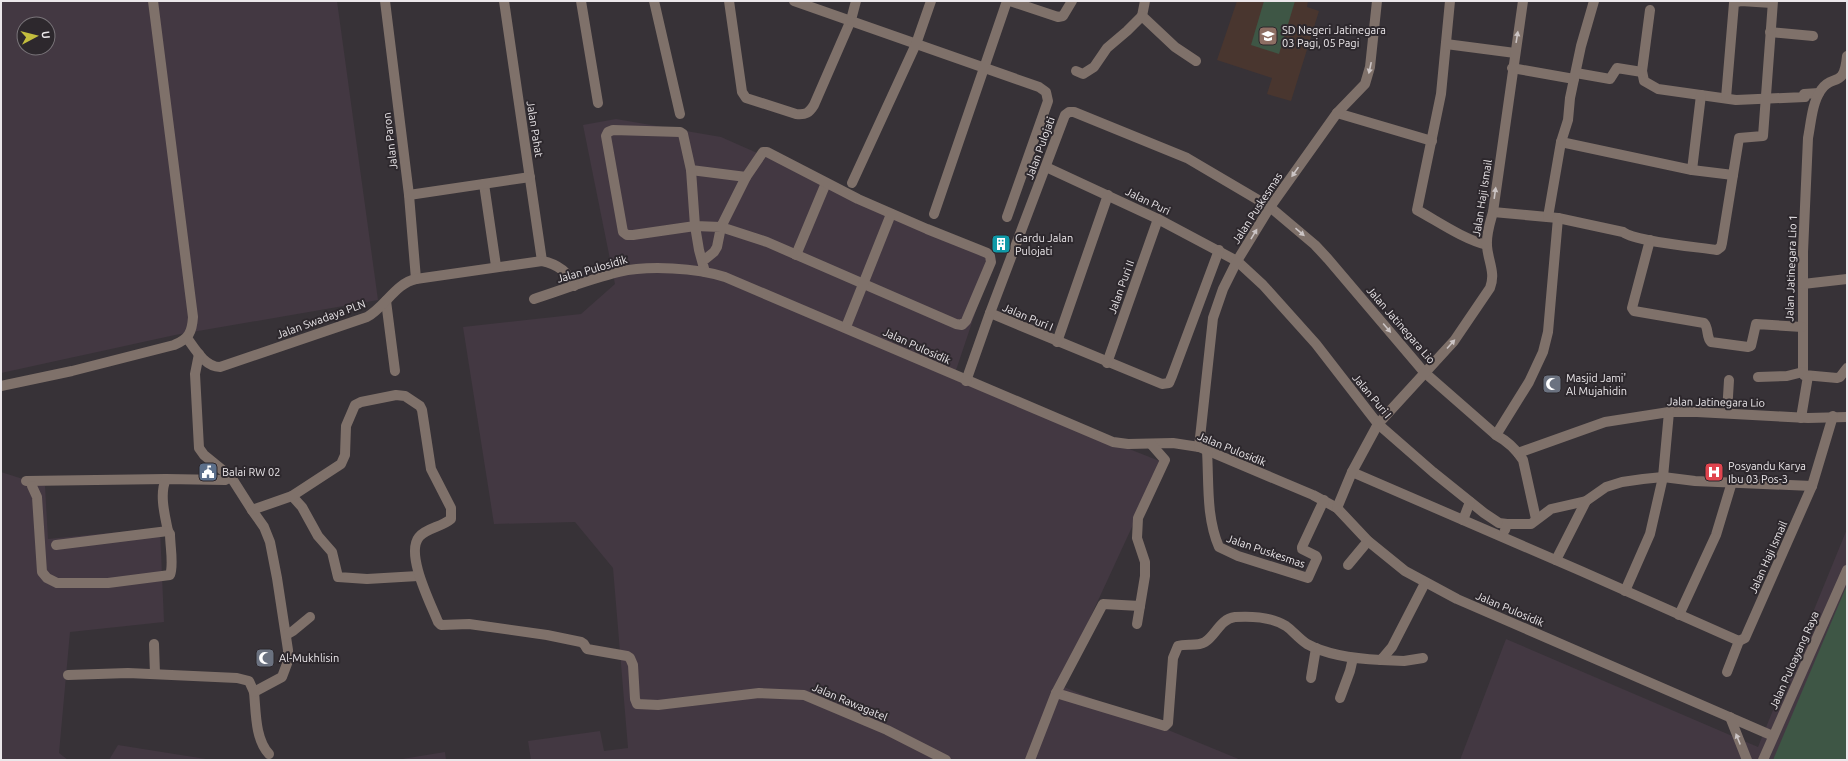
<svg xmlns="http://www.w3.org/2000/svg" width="1848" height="761" font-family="Ubuntu,sans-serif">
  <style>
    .built { fill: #433842; fill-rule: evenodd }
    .education { fill: #49362f }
    .green { fill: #3e5645 }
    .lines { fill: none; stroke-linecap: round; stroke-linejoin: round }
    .minor { stroke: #7f716a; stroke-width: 10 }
    .oneway { fill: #cbc4c4 }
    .labels { text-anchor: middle; stroke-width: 4; stroke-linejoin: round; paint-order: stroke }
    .poi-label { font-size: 11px; fill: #ebe7ea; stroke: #2d282d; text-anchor: start }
    .street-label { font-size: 11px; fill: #ebe7ea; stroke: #2d282d }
  </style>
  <rect width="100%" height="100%" fill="#373237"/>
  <g class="built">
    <path d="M1,1H337L378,300L175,335L1,373ZM24,24H48V48H24Z"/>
    <polygon points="616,119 721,137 994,257 953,379 1162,462 1059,685 1241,760 531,760 528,741 600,731 604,751 628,748 613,568 575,522 494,524 463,327 581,314 615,284 583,125"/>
    <polygon points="1,472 45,486 48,539 160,528 164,622 70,632 59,753 68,760 1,760"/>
    <polygon points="1847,529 1847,760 1460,760 1506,639 1758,747"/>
    <polygon points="118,745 206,759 211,760 109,760"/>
    <polygon points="445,752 446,760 396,760"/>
  </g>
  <polygon class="education" points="1237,1 1308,1 1307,7 1319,11 1291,101 1267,94 1272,78 1217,60"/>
  <g class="green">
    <polygon points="1264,1 1295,1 1279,54 1251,45"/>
    <polygon points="1847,585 1847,760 1773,760"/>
  </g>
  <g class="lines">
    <g class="minor">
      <polyline points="385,1 409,195 416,279"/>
      <polyline points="504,1 542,261"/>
      <polyline points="581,1 598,103"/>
      <polyline points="654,1 680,114"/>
      <path d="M729,1L742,92L746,98L796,114C806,115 809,113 814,105L851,20L856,1"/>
      <polyline points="794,1 1039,87 1046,92 1048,101 1007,217"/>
      <polyline points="1010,1 1058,17 1063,16 1072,1"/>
      <polyline points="1145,1 1142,16 1175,47 1196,61"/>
      <path d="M1450,1L1441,94L1417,210C1439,222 1463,239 1487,245"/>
      <polyline points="1650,10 1642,71 1644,81 1658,89 1736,100 1805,97 1804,94 1819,93"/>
      <polyline points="1770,32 1813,36"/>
      <polyline points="1446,44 1515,53"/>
      <path d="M1847,56C1844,90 1832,73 1821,90C1812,103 1811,123 1808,138L1803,252V371L1804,375L1837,378L1840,377L1847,368"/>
      <polyline points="1512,68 1574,79"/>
      <polyline points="1076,71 1083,74 1094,67 1107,48 1127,31 1142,16"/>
      <polyline points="1576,73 1610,79 1617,68 1642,72"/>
      <polyline points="1726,98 1734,3 1741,1 1772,3"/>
      <polyline points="1337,113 1432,141"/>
      <polyline points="1561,142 1692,170 1701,95"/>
      <polyline points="1046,167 1158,219 1237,261 1263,285 1316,344 1378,424 1433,472 1484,513 1499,523 1507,524"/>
      <polyline points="691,170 746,177"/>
      <polyline points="1692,170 1733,175 1739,138 1763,136 1773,1"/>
      <polyline points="852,183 916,44 931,1"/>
      <polyline points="484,184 496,266"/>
      <polyline points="409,195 530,177"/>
      <path d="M1493,212L1558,218L1623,232C1636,242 1698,247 1717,250L1721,247L1722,243L1733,175"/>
      <polyline points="934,214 1007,1"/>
      <polyline points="1548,217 1561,142 1568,120 1570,98 1581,46 1594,1"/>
      <path d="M1650,240L1632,308L1634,311L1704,323C1709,328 1706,337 1711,342L1748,347L1751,346L1756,324L1802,327"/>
      <polyline points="796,255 826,183"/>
      <polyline points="703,261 714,252 717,247 721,227 746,177 763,152 767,152 858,199 927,229 987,253 990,256 991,262 966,321 962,325 956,324 767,242 721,227 695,226 691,170 683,134 680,132 613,130 608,132 606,136 623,232 627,235 633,235 695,226 699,250 705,272"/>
      <polyline points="1803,284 1847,279"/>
      <path d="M534,299C562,290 590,279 619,272C648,265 697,268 725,277L1113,442L1128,444L1173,443L1199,447L1313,495L1337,508L1368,541L1405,571L1457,599L1773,736"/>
      <polyline points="386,301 395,371"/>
      <polyline points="990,313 1162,384 1169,383 1172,376 1219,250"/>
      <polyline points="846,327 891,214"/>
      <path d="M187,338C195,349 205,367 220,367L367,317C385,307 396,283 416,279L542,261C557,264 568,271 574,286"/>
      <polyline points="1057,342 1108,195"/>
      <path d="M199,354L195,374L199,448L204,455L231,477L252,510L264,527L270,542L277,578L288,650V661L282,677L254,692C256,712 255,739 269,754"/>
      <polyline points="1107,363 1158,219"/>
      <polyline points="1758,377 1787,376 1803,372"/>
      <path d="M966,381L990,313L1065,115L1069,112H1074L1187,158L1270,207L1315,245L1328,259L1424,372L1496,435C1507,441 1516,449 1523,460L1536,519"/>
      <path d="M1,386L72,371L174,345C189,339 192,332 193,317L153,1"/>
      <polyline points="1727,413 1729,380"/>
      <polyline points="1801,418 1808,376"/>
      <polyline points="1496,435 1529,382 1543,352 1548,332 1558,218"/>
      <polyline points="1199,447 1213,318 1223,289 1237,261 1270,207 1337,113 1365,84 1370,67 1377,1"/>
      <path d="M1207,451C1209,483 1206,517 1219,547L1238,556L1308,578L1317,558L1316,556L1302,549V547L1324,500"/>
      <polyline points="1518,453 1605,422 1669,412 1697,412 1808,418 1847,417"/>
      <polyline points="1352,472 1581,571 1739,641 1745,638 1812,486 1833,416"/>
      <polyline points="26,481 166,479"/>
      <path d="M32,486L37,497L42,572L47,578L57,583H108L170,575C174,565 170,546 170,534L168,531C165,516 159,494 166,479L225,480L231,477"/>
      <polyline points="292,496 302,507 318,536 332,552 338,577 367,579 418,576"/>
      <path d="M1337,508L1352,472L1378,424L1454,341L1490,288C1496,273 1488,261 1487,246C1486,234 1490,223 1493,212L1523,1"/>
      <path d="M252,510L292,496L341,464L345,455L346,426L355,405L361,402L396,395L405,396L420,406L422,410L431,469L451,508V519C442,527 426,528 419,537C405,554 431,604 438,622L441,625L469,624L547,635L581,642L584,644L587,649L627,656L630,658L633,665L635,699L637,704L658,705L759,693L804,695L887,730L946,760"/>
      <polyline points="1463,520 1470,502"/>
      <polyline points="1505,530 1507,524 1531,524 1551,509 1586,501 1606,487 1622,482 1643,479 1663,477 1695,481 1812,486"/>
      <polyline points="56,545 168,531"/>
      <polyline points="1556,560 1586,501"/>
      <polyline points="1348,565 1368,541"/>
      <polyline points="1625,591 1650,534 1663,477 1669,412"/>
      <polyline points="1679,615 1716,535 1732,482"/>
      <polyline points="1137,624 1140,606"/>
      <polyline points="286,635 293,631 310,617"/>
      <polyline points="154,644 155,674"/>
      <polyline points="1381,660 1404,661 1423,658"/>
      <polyline points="1727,672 1739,641"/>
      <polyline points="68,675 128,673 237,678 249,681 254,692"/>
      <polyline points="1311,678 1316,648"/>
      <path d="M1056,693L1165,726L1168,723L1173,658L1178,646C1186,643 1197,647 1205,642C1216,635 1220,619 1235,617C1251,616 1272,617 1286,626C1293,631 1299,639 1307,644C1327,655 1359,659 1381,660L1392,647L1425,583"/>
      <polyline points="1340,698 1350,671 1353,658"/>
      <polyline points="1730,717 1747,760"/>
      <polyline points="1030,760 1056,693 1103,604 1140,606 1145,576 1145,562 1137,538 1138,518 1165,460 1151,444"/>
      <polyline points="1763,760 1847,570"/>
    </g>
  </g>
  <defs><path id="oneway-solid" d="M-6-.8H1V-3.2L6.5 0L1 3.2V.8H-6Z"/></defs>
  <g class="oneway">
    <use href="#oneway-solid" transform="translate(1517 37) rotate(-81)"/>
    <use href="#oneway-solid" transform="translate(1370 68) rotate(102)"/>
    <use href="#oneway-solid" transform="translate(1295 172) rotate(125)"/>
    <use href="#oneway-solid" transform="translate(1495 193) rotate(-82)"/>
    <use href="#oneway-solid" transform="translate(1300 232) rotate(41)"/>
    <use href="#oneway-solid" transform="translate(1254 234) rotate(-59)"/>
    <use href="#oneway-solid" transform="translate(1387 328) rotate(50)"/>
    <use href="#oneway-solid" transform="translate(1451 344) rotate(-48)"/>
    <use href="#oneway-solid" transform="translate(1738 739) rotate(-112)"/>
  </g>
  <defs>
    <symbol id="school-square" viewBox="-11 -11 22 22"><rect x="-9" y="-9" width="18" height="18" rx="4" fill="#8d6e63" stroke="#2d282d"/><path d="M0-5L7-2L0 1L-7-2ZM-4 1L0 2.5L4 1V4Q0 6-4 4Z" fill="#fff"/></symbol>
    <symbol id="building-square" viewBox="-11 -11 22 22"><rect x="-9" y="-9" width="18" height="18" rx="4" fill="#0f9aa8" stroke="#2d282d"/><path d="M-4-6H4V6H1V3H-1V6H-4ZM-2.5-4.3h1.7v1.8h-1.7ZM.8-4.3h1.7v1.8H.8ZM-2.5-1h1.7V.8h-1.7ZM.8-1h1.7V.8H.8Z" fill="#fff"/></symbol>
    <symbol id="mosque-square" viewBox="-11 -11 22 22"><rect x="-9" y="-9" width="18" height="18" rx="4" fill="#6b7280" stroke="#2d282d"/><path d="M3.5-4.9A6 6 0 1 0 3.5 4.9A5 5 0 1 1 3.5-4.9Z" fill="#fff"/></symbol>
    <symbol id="civic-square" viewBox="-11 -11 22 22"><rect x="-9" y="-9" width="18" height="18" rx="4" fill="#5c6f8a" stroke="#2d282d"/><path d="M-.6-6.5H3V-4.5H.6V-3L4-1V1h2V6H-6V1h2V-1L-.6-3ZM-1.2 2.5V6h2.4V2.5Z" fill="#fff"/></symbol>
    <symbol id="hospital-square" viewBox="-11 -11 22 22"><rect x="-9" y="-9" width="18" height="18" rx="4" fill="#e0444e" stroke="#2d282d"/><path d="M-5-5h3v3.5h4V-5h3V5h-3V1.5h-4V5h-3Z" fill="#fff"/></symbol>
  </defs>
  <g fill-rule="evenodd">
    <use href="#school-square" x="1257" y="25" width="22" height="22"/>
    <use href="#building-square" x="990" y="233" width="22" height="22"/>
    <use href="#mosque-square" x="1541" y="373" width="22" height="22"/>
    <use href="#civic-square" x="197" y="461" width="22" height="22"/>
    <use href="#hospital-square" x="1703" y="461" width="22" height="22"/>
    <use href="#mosque-square" x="254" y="647" width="22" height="22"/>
  </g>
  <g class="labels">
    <g class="poi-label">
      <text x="1282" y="34">SD Negeri Jatinegara<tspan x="1282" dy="13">03 Pagi, 05 Pagi</tspan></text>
      <text x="1015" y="242">Gardu Jalan<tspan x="1015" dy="13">Pulojati</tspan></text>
      <text x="1566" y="382">Masjid Jami'<tspan x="1566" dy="13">Al Mujahidin</tspan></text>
      <text x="1728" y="470">Posyandu Karya<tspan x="1728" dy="13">Ibu 03 Pos-3</tspan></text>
      <text x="222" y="476">Balai RW 02</text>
      <text x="279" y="662">Al-Mukhlisin</text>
    </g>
    <g class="street-label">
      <text transform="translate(535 129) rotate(81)" y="4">Jalan Pahat</text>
      <text transform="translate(390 141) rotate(-97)" y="4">Jalan Paron</text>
      <text transform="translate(1040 148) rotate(-70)" y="4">Jalan Pulojati</text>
      <text transform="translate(1482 198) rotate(-81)" y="4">Jalan Haji Ismail</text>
      <text transform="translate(1148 201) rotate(26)" y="4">Jalan Puri</text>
      <text transform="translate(1257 208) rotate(-57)" y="4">Jalan Puskesmas</text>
      <text transform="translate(1791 268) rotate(-88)" y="4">Jalan Jatinegara Lio 1</text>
      <text transform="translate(592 269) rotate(-16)" y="4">Jalan Pulosidik</text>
      <text transform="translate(1121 287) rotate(-70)" y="4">Jalan Puri II</text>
      <text transform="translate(1028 317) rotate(23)" y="4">Jalan Puri I</text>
      <text transform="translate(321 319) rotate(-20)" y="4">Jalan Swadaya PLN</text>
      <text transform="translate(1401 325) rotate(49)" y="4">Jalan Jatinegara Lio</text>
      <text transform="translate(917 346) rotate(24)" y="4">Jalan Pulosidik</text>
      <text transform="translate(1372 396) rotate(50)" y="4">Jalan Puri I</text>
      <text transform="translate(1716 402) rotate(1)" y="4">Jalan Jatinegara Lio</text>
      <text transform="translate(1232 449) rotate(22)" y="4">Jalan Pulosidik</text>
      <text transform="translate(1266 551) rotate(19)" y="4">Jalan Puskesmas</text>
      <text transform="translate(1768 557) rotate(-66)" y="4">Jalan Haji Ismail</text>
      <text transform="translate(1510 609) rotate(23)" y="4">Jalan Pulosidik</text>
      <text transform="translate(1794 660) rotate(-66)" y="4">Jalan Puloayang Raya</text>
      <text transform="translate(850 702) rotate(23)" y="4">Jalan Rawagatel</text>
    </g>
  </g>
  <rect width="1848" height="761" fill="none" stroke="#ebe7ea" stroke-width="4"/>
  <g transform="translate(36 36) rotate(83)"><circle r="19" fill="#2d282d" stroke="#797479"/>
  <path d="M0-3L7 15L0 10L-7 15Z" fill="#c3bd3e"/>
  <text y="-6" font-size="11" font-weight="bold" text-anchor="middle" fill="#ebe7ea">U</text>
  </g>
</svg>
